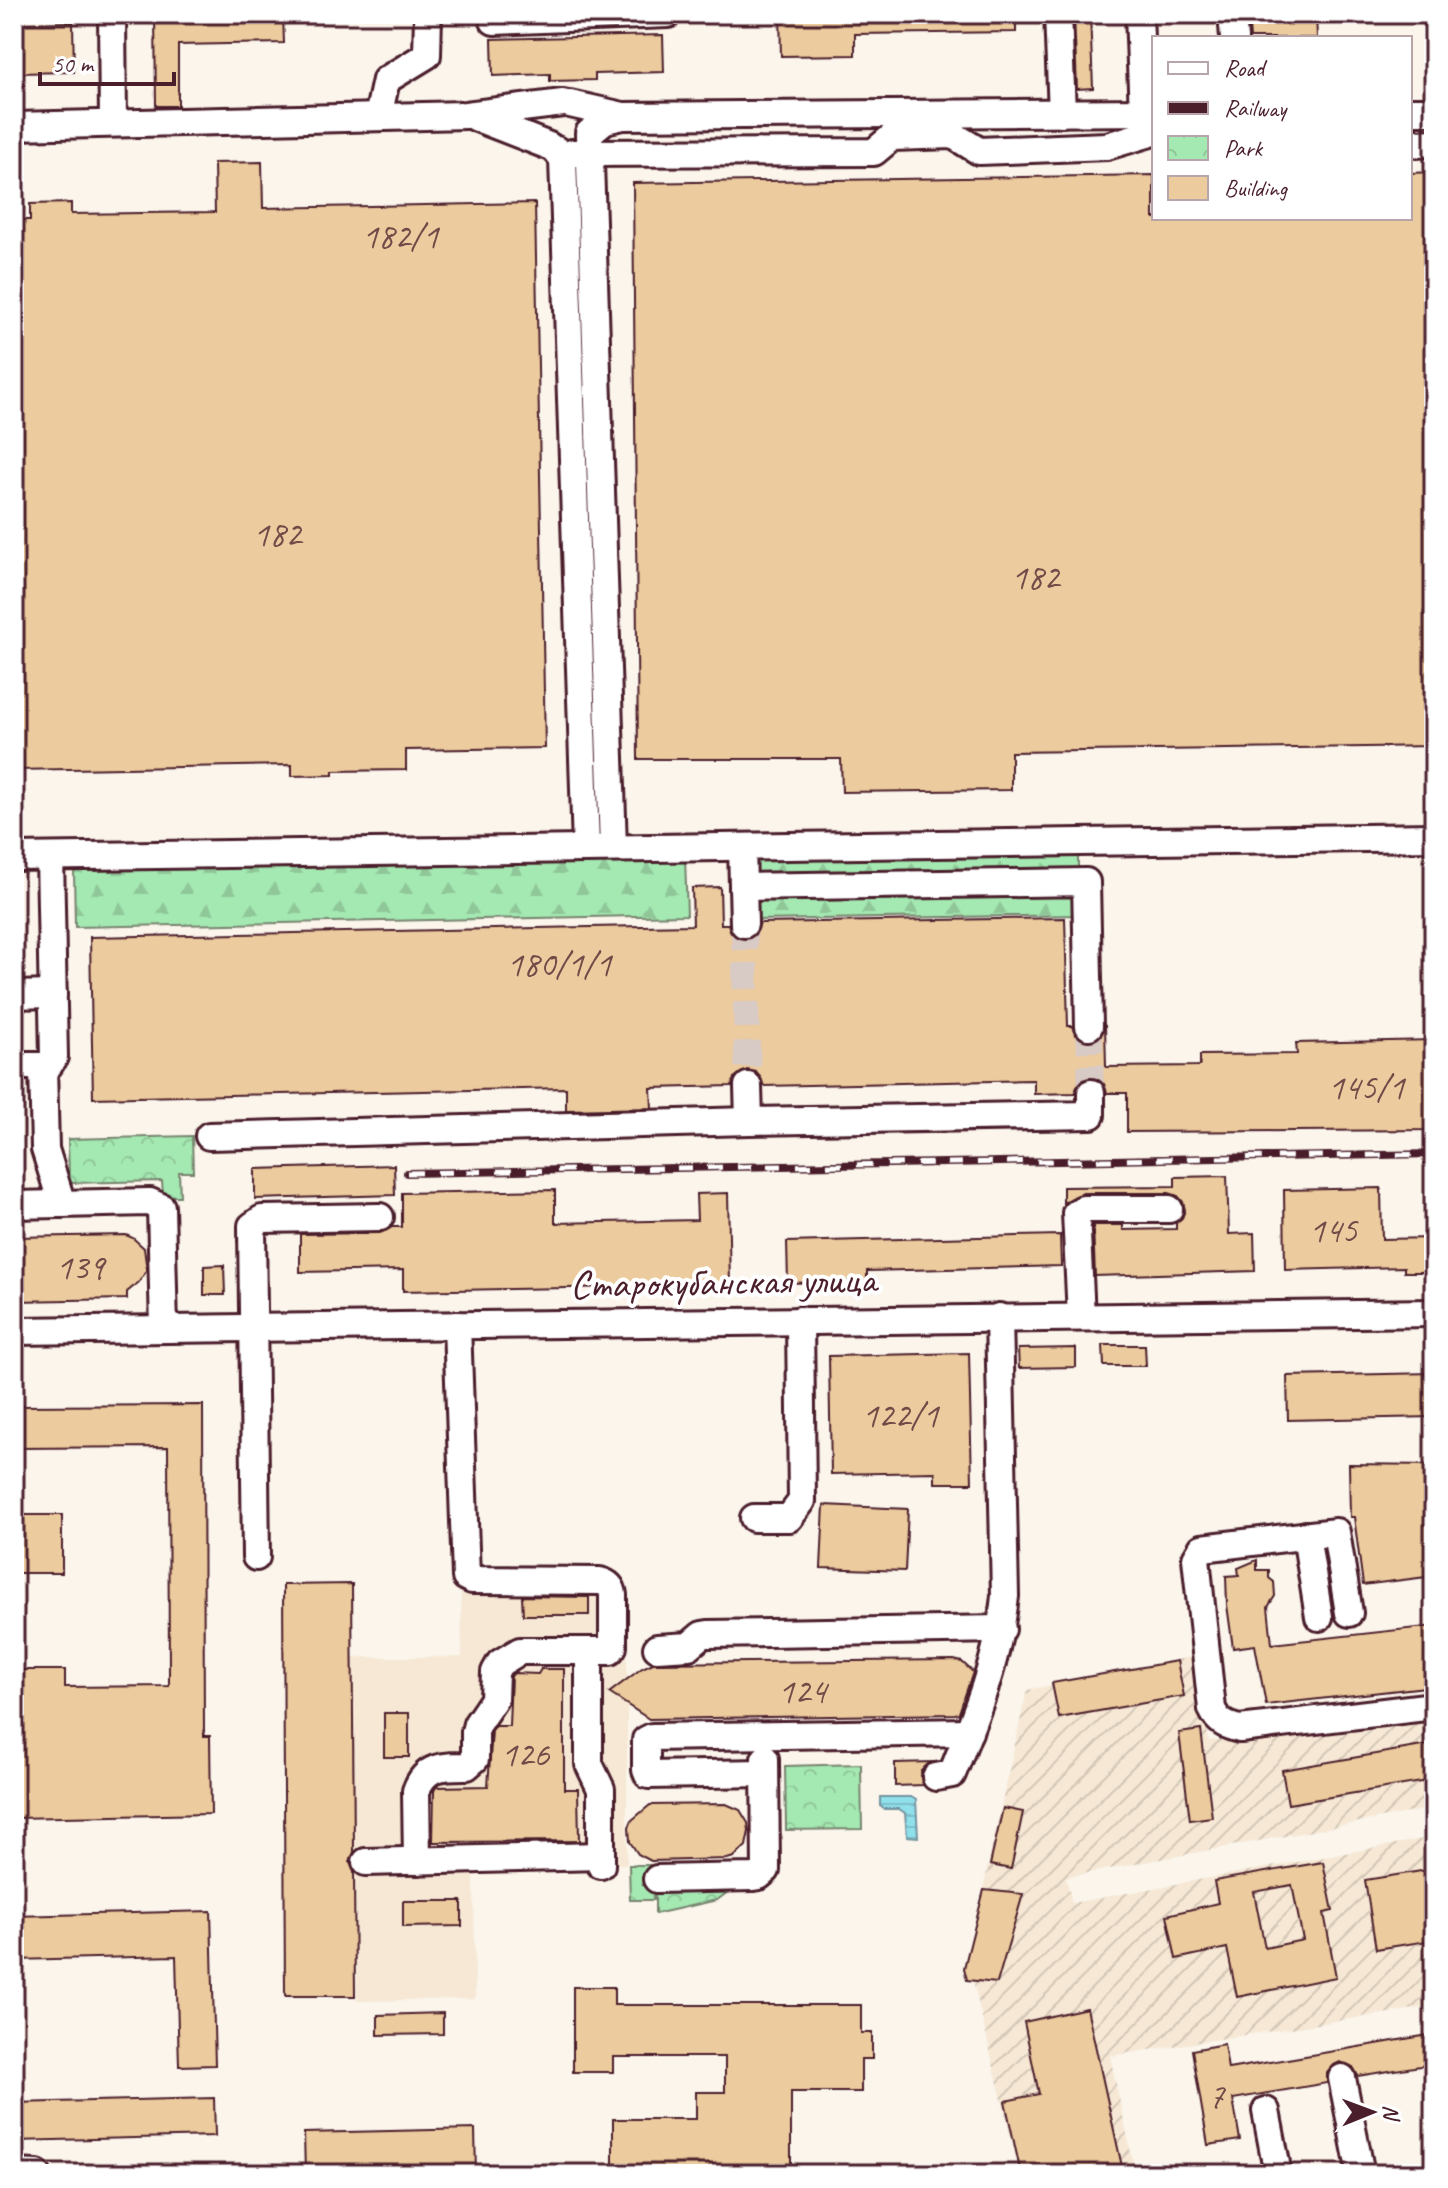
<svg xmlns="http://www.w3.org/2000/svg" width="1448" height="2188" font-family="Caveat,sans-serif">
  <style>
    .built { fill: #f6e8d5 }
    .industrial { fill: url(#industrial-furrows) }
    .forest { fill: url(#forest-firs); stroke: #77846e; stroke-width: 2 }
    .park { fill: url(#park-crowns); stroke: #77846e; stroke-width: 2 }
    .water { fill: url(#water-rules); stroke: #74939f; stroke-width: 2 }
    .building { fill: #eccb9e; stroke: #4a1f2b; stroke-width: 2; fill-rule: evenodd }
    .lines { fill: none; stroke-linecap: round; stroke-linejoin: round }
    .minor-tunnel { stroke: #d8cac5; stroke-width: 26; stroke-dasharray: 26 13; stroke-linecap: butt }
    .minor-casing { stroke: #4a1f2b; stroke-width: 32 }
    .minor { stroke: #fff; stroke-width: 26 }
    .rail-casing { stroke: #4a1f2b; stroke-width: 8 }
    .rail { stroke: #fff; stroke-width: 5; stroke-dasharray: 15; stroke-linecap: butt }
    .labels { text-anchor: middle; stroke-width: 8; stroke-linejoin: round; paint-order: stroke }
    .number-label { font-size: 36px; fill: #724a48 }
    .street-label { font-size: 40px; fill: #4a1f2b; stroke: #fff }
  </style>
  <defs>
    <pattern id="industrial-furrows" width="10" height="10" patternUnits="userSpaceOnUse" patternTransform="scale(2)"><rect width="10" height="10" fill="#f6e8d5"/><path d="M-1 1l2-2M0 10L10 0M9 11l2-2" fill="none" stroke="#d4c7b7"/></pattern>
    <pattern id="forest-firs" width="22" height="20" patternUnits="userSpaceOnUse" patternTransform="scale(2)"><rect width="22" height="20" fill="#a4e8b2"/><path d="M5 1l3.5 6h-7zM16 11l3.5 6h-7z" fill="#8fc799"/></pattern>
    <pattern id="park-crowns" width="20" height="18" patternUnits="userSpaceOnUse" patternTransform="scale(2)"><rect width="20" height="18" fill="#a4e8b2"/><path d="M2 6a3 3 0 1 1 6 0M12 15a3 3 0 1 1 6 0" fill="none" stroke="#8fc799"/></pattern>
    <pattern id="water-rules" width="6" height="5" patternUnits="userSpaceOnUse" patternTransform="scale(2)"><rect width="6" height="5" fill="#90e0ec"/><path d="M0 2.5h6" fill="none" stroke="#7ec0cb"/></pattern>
  </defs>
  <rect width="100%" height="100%" fill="#fbf5ec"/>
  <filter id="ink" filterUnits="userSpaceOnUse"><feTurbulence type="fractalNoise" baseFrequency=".0125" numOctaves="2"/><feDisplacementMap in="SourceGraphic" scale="16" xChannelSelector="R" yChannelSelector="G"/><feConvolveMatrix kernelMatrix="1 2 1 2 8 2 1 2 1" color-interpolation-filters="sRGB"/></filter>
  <g filter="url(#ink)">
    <polygon class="built" points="461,1586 597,1586 605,1607 627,1608 627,1864 474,1868 475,1999 357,2001 352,1657 462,1657"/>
    <polygon class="industrial" points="1196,1656 1209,1741 1434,1715 1434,1808 1066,1877 1072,1903 1434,1837 1434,2006 1110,2056 1135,2171 1125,2174 1020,2174 969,1965 988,1865 1027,1690"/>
    <g class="forest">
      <polygon points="1078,852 1078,873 757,878 755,858"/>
      <polygon points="685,858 687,915 75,927 74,870"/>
      <polygon points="1081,887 1081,915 755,920 754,895"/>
    </g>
    <g class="park">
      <polygon points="192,1136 193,1172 179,1172 180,1196 163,1196 162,1181 69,1183 68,1139"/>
      <polygon points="861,1764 862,1829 786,1830 785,1766"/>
      <polygon points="629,1865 652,1865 653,1900 630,1900"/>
      <polygon points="728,1888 728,1892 717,1900 655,1914 655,1889"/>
    </g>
    <polygon class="water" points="880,1797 911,1797 916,1800 918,1837 907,1836 905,1813 899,1809 884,1809 880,1806"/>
    <g class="building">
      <polygon points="155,14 178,14 178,16 283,15 284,43 178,45 178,106 156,106"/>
      <polygon points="780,14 1016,14 1016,32 855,34 855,55 781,56"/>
      <polygon points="1074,14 1090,14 1093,88 1077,89"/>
      <polygon points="1248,14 1316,14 1317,38 1250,38"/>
      <polygon points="73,22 74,72 14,73 14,23"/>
      <polygon points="663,35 664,72 595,74 595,80 550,81 550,74 493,76 492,39"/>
      <polygon points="262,162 263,208 535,203 545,748 406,750 406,770 333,771 333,775 292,776 292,765 14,770 14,220 30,220 30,204 71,203 71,214 215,212 214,163"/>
      <polygon points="1434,172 1434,746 1011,752 1011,790 842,792 841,759 638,759 633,183 1154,175 1154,218 1410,218 1410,173"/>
      <polygon points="720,887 721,924 728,924 731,933 744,940 753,937 760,923 1065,918 1068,1026 1073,1026 1076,1035 1089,1042 1098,1039 1105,1025 1106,1067 1200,1066 1200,1055 1297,1054 1296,1043 1434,1040 1434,1130 1127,1132 1127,1093 1107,1093 1104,1084 1092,1077 1082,1080 1077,1086 1075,1093 1034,1094 1034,1080 764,1086 756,1072 747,1070 734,1078 732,1086 651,1088 652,1108 566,1110 566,1088 93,1098 90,937 693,925 692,888"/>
      <polygon points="394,1165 395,1195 255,1199 255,1169"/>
      <polygon points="1227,1176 1229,1234 1254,1233 1255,1271 1095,1276 1093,1225 1123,1225 1123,1230 1176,1229 1176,1223 1182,1218 1185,1210 1183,1202 1178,1196 1169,1193 1083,1193 1063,1203 1063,1187 1175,1186 1175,1177"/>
      <polygon points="1381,1188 1382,1239 1434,1238 1434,1272 1404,1272 1404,1267 1285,1270 1284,1190"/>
      <polygon points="555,1190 555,1223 697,1220 696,1194 728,1193 730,1285 403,1291 403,1270 300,1272 300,1234 380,1233 392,1227 402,1227 402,1193"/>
      <polygon points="126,1235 133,1238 144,1248 147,1270 139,1282 127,1292 127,1299 14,1301 14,1237"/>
      <polygon points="1060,1235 1061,1266 867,1271 867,1281 788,1283 787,1242"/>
      <polygon points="224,1265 225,1295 204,1295 204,1266"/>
      <polygon points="1103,1345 1145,1345 1146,1366 1104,1366"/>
      <polygon points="1076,1348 1076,1367 1019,1368 1018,1349"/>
      <polygon points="969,1353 972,1483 935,1483 935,1472 831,1474 829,1356"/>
      <polygon points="1434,1373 1434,1417 1288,1420 1287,1376"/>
      <polygon points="203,1405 204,1736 210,1736 211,1814 14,1818 14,1670 65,1670 65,1687 169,1686 169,1671 168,1447 14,1448 14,1406"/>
      <polygon points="1349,1464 1434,1465 1434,1576 1363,1585 1354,1517 1350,1517"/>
      <polygon points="824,1505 908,1509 905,1571 821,1568"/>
      <rect x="14" y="1515" width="48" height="58"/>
      <polygon points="1257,1560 1257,1570 1269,1570 1269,1578 1274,1582 1275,1596 1268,1607 1272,1644 1434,1626 1434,1686 1266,1705 1255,1645 1233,1648 1227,1605 1226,1576 1239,1575 1238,1568"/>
      <polygon points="352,1584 354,1852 350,1862 354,1872 355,1996 285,1996 283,1585"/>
      <polygon points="522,1596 589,1597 589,1615 523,1615"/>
      <polygon points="954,1660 962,1662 973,1672 959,1713 955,1714 649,1719 609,1693 642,1668 653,1663"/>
      <polygon points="1177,1661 1184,1696 1059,1718 1052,1683"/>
      <polygon points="541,1669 564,1669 564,1789 578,1789 579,1841 433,1842 434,1791 436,1787 488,1786 492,1731 495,1726 509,1726 511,1676 514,1673 538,1674"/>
      <rect x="384" y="1713" width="25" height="44"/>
      <polygon points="1201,1730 1212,1817 1190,1820 1179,1733"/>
      <polygon points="1434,1744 1434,1780 1288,1804 1282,1770"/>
      <polygon points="932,1762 921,1771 923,1785 895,1786 895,1763"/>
      <polygon points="726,1804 740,1810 748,1823 749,1831 746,1846 734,1857 727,1859 651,1861 638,1854 630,1842 629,1827 632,1820 650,1805"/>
      <polygon points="1003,1808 1023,1812 1011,1869 990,1865"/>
      <path d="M1323,1862L1333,1911L1324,1913L1336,1977L1237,1997L1227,1948L1176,1959L1167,1915L1218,1903L1214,1881ZM1292,1885L1303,1940L1265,1948L1254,1892Z"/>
      <polygon points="1434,1869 1434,1940 1376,1949 1365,1880"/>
      <polygon points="984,1890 1023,1894 997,1983 967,1980 964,1968"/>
      <polygon points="403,1901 462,1901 462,1926 403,1927"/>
      <polygon points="211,1911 215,2065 179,2066 176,1956 14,1960 14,1916"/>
      <polygon points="573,1987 614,1987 614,2005 861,2005 861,2033 872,2033 872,2059 861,2059 861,2092 791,2092 791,2174 613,2171 613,2119 696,2119 696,2092 725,2092 725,2057 613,2057 613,2072 573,2072"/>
      <polygon points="1087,2008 1123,2171 1109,2174 1021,2174 1005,2101 1039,2094 1024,2022"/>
      <polygon points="443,2013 443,2034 378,2035 378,2015"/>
      <polygon points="1429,2035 1433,2064 1358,2076 1353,2067 1340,2062 1332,2066 1327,2072 1327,2083 1233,2099 1240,2140 1208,2145 1192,2050 1224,2044 1228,2069"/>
      <polygon points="214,2098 215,2136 14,2141 14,2103"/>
      <polygon points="475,2129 476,2174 305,2174 304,2133"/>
    </g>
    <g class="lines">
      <g class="minor-tunnel">
        <polyline points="744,924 748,1086"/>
        <polyline points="1089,1026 1091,1093"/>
      </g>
      <defs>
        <g id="minor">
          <polyline points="112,14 113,122"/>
          <polyline points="493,14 494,21 668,14"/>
          <polyline points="1058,14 1062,113"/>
          <polyline points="1139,14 1143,113"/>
          <polyline points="1232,14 1234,38"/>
          <polyline points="570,104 623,116 1154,112"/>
          <polyline points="1410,111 1434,111"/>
          <polyline points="378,117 386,80 427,55 428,14"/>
          <polyline points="477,118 549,146"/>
          <polyline points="14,126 466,115 563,103"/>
          <polyline points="1410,141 1416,144 1434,143"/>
          <polyline points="556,150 563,159 586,848"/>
          <polyline points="572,153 874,152 892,137 953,135 979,151 1107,146 1154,132"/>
          <polyline points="613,847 589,133 605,120 623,116"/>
          <polyline points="742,847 744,924"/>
          <polyline points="14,857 1434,837"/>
          <polyline points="50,857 54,1057 49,1065 43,1066 45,1149 62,1204"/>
          <polyline points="743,887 1086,882 1089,1026"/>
          <polyline points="14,995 53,994"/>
          <polyline points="14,1066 43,1066"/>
          <polyline points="748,1086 749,1121 1091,1115 1091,1093"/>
          <polyline points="209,1136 749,1121"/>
          <polyline points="14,1205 150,1202 161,1207 164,1329"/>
          <polyline points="1081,1317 1076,1213 1083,1209 1169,1209"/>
          <polyline points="14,1331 1434,1313"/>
          <polyline points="754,1518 789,1518 802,1501 800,1320"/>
          <polyline points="1306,1535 1319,1617"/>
          <polyline points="256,1557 252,1226 262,1219 380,1217"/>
          <path d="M1349,1613L1336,1532L1202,1548L1196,1558L1212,1709C1218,1722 1226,1726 1240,1729L1434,1706"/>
          <polyline points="657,1648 689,1646 702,1635 708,1634 1002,1629"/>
          <polyline points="589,1651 589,1764 601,1789 601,1865"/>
          <polyline points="765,1773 648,1775 646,1770 646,1740 652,1737 969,1732"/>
          <path d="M936,1777L952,1774C975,1717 999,1658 1005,1596L999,1317"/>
          <path d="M417,1861L416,1791C425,1765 444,1766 467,1766L475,1759V1732L477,1724L494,1699L495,1672L500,1663L520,1651H610L613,1647V1595C612,1586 608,1583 600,1581L472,1580L466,1577L457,1325"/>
          <polyline points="366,1862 601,1856"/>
          <polyline points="657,1879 753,1877 759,1876 766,1870 765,1759"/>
          <polyline points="1342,2078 1361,2174"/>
          <polyline points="1266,2111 1278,2174"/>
          <polyline points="14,2173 37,2174"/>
        </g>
      </defs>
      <use href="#minor" class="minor-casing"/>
      <use href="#minor" class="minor"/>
      <defs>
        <polyline id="rail" points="407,1173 1434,1154"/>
      </defs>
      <use href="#rail" class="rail-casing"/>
      <use href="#rail" class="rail"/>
    </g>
  </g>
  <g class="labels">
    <g class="number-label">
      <text x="400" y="248">182/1</text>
      <text x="277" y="546">182</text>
      <text x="1035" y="589">182</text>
      <text x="559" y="976">180/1/1</text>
      <text x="1366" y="1099">145/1</text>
      <text x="1333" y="1242">145</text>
      <text x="80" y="1279">139</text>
      <text x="900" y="1427">122/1</text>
      <text x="802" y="1703">124</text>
      <text x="525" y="1766">126</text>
      <text x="1216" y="2108">7</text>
    </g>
    <g class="street-label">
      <text transform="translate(723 1281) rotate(-1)" y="14">Старокубанская улица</text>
    </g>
  </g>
  <rect width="1448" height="2188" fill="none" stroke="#fff" stroke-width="48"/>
  <rect x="24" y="24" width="1400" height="2140" fill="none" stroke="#4a1f2b" stroke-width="3" filter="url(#ink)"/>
  <rect x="1152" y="36" width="260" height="184" fill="#ffffff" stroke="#b7a5aa" stroke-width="2"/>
  <rect x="1168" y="62" width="40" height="12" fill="#ffffff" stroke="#b7a5aa" stroke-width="2"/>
  <text x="1224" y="76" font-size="24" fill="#4a1f2b">Road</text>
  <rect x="1168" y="102" width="40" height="12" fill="#4a1f2b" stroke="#b7a5aa" stroke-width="2"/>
  <text x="1224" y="116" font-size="24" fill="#4a1f2b">Railway</text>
  <rect x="1168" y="136" width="40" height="24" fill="url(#park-crowns)" stroke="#b7a5aa" stroke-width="2"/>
  <text x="1224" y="156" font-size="24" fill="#4a1f2b">Park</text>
  <rect x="1168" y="176" width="40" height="24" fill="#eccb9e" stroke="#b7a5aa" stroke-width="2"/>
  <text x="1224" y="196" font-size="24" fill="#4a1f2b">Building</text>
  <g transform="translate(1372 2112) rotate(89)" stroke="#ffffff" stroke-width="6" paint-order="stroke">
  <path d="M0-6L14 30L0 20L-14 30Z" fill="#4a1f2b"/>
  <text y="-12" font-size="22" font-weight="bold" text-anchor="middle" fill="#4a1f2b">N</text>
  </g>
  <path d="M40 72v12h134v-12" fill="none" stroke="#4a1f2b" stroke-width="4"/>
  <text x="52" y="72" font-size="24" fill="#4a1f2b" stroke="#ffffff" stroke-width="6" paint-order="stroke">50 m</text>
</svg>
